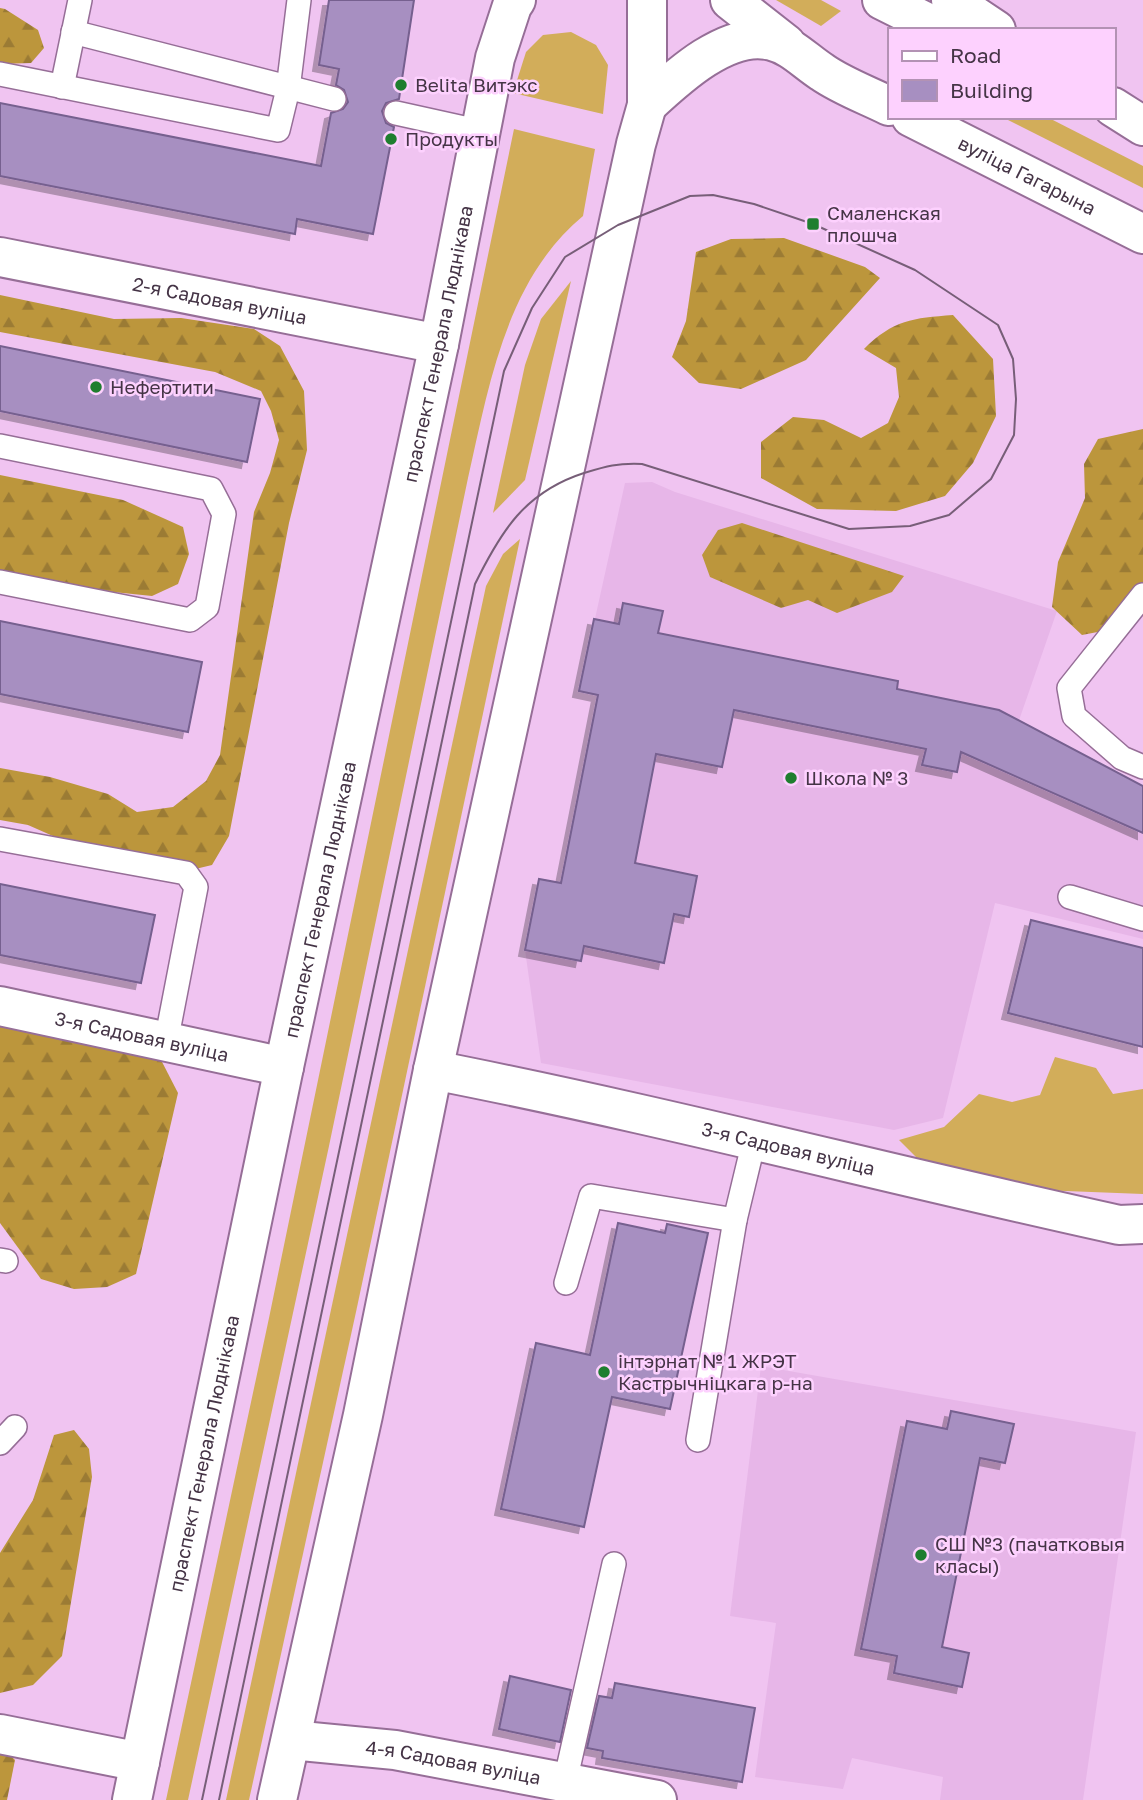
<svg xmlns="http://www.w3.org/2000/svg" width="1143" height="1800" font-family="'Golos Text',sans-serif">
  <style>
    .built { fill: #e7b6e8 }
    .grass { fill: #d2ad5a }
    .forest { fill: url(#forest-firs) }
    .building { fill: #a78fc1; stroke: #76608f; stroke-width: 2; filter: url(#shadow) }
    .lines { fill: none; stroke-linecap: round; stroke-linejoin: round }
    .lane-casing { stroke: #966e97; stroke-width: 26 }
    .street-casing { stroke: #966e97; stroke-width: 42 }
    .primary-casing { stroke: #966e97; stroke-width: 42 }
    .lane { stroke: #fff; stroke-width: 23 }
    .street { stroke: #fff; stroke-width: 38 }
    .primary { stroke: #fff; stroke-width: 38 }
    .tram { stroke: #775e78; stroke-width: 2 }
    .poi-dot { fill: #1f7e2f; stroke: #fdd1fe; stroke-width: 2.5 }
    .labels { text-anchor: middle; stroke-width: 5; stroke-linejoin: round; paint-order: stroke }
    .poi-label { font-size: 19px; fill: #453446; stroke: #fdd1fe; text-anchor: start }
    .street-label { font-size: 19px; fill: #453446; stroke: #fdd1fe }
  </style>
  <defs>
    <pattern id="forest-firs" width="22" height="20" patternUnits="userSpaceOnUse" patternTransform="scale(1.75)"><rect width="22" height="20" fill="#bc963c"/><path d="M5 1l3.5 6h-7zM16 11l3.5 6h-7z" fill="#9b7b34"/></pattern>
    <filter id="shadow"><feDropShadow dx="-6" dy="6" stdDeviation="0" flood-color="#0004"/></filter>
  </defs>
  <rect width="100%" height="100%" fill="#f0c4f1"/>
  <g class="built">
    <polygon points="652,482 675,492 1057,611 1016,729 1143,786 1143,939 995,903 943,1118 894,1130 541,1063 525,950 539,879 561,882 598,695 579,691 625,483"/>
    <polygon points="761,1366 1136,1432 1083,1800 940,1800 943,1777 852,1758 843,1789 755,1777 776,1623 730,1616"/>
  </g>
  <g class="grass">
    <polygon points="776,0 821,0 841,11 821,26"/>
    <polygon points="571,32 596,45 608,65 603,114 513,93 526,52 543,35"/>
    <polygon points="1002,117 1047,117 1143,166 1143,188"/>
    <path d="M514,129L595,149L583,216C506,280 489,385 468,478L329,1146L188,1800H166L269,1318Z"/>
    <polygon points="571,281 525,480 493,513 525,365 541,319"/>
    <polygon points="520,539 356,1312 249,1800 226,1800 486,586 503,554"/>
    <polygon points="1055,1057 1096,1068 1113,1094 1143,1089 1143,1194 1040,1190 930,1171 899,1140 944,1127 979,1094 1012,1102 1040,1095"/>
  </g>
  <g class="forest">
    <polygon points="0,8 5,9 38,30 44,48 31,63 0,64"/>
    <polygon points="784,238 865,267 880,278 806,360 741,389 699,383 672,357 686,321 696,252 731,239"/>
    <polygon points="0,295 114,319 181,318 254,329 280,346 304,391 307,450 289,523 229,836 212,865 187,871 123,867 28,825 0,820 0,768 50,777 108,794 137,812 173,807 206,781 220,755 254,512 270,473 279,440 271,411 261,391 215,372 0,332"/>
    <path d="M953,315L993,359L996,416L973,463L945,496L896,511L817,509L761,478V442L793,417L824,420L861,438L888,423L899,397L896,368L864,349C893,320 913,318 953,315Z"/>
    <polygon points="1143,429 1143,583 1108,630 1082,635 1052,607 1058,562 1085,498 1084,464 1098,439"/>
    <polygon points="0,475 123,500 183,527 189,554 178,584 152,596 94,590 0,572"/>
    <polygon points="742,523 904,576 892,592 837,613 808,600 781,608 710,577 702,555 718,530"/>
    <polygon points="0,1024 160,1058 178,1093 136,1274 107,1287 74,1289 41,1279 0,1223"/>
    <polygon points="74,1430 89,1449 92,1477 62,1656 33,1685 0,1693 0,1553 33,1500 54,1435"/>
    <polygon points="0,1745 15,1760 7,1800 0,1800"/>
  </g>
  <g class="building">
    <polygon points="329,0 414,0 399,99 386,103 382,111 386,123 394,127 373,234 297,219 295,234 0,176 0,103 321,166 331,113 343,109 348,102 344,90 336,85 339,69 319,65"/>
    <polygon points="0,346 260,399 247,462 0,411"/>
    <polygon points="623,603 663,611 658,633 898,681 897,689 999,710 1143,786 1143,833 961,752 957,772 922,765 926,749 734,710 722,767 656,754 635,863 697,876 689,917 674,914 664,963 584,946 581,961 525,950 539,879 561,883 598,695 579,691 594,619 619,624"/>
    <polygon points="0,621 202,662 188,732 0,694"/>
    <polygon points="0,884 155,915 141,983 0,955"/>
    <polygon points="1031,920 1143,948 1143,1047 1008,1013"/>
    <polygon points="618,1223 665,1233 667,1224 708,1233 670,1409 612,1397 584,1527 501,1509 536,1343 590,1355"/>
    <polygon points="951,1411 1014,1424 1005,1463 980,1458 942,1647 969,1653 962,1687 894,1673 897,1656 861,1649 907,1421 947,1429"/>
    <polygon points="510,1676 571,1690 560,1742 499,1729"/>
    <polygon points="615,1683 755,1708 742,1782 602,1758 603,1751 587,1748 599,1696 612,1698"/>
  </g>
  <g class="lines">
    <defs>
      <g id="lane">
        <polyline points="73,32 334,99"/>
        <polyline points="0,74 278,130 288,89 299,0"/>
        <polyline points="62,87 80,0"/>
        <polyline points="396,113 482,132"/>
        <polyline points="0,446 211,489 224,514 207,607 190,620 0,582"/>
        <polyline points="1143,595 1069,688 1074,716 1122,758 1143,767"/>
        <polyline points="0,839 186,873 196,887 166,1042"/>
        <polyline points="1070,897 1143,919"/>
        <polyline points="0,1260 6,1261"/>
        <polyline points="566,1283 591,1196 735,1220 754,1141"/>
        <polyline points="698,1440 735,1220"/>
        <polyline points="0,1443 15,1427"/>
        <polyline points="565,1782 614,1564"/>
      </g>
      <g id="street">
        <path id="s1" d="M0,257L439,344"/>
        <path id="s2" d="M0,1006L284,1067"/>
        <path id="s3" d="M433,1070C663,1115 890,1175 1119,1225L1143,1224"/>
        <polyline points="0,1734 140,1762"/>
        <path id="s4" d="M291,1740L395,1750L657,1800"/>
      </g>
      <g id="primary">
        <polyline points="730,0 786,44"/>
        <polyline points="882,0 942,30"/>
        <polyline points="951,0 996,30"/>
        <path d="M647,105C676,78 728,29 772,41C792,46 805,61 822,72C842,86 867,95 889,106"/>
        <polyline points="1113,107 1143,126"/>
        <path id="s5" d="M911,117L1143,234"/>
        <path id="s6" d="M132,1800L284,1067L439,344L495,58L512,6L516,0"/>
        <polyline points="277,1800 363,1415 433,1070 636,144 647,105 647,0"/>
      </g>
    </defs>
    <use href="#lane" class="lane-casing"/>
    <use href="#street" class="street-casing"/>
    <use href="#primary" class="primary-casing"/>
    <use href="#lane" class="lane"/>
    <use href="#street" class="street"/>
    <use href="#primary" class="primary"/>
    <path class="tram" d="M202,1800L504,371L532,308L565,257L618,225L690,196L713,195L754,204L813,224L915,270L998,325L1013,359L1016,399L1014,435L991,479L949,515L910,526L849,529L642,464C617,463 607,466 584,473C525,492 501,531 475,584L219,1800"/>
  </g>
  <g class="poi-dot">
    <circle cx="401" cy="85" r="7"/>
    <circle cx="391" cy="139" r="7"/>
    <rect x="806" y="217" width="14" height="14" rx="3.5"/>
    <circle cx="96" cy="387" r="7"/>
    <circle cx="791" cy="778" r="7"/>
    <circle cx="604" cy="1372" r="7"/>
    <circle cx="921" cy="1555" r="7"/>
  </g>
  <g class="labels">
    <g class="poi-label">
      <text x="415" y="92">Belita Витэкс</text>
      <text x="405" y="146">Продукты</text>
      <text x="827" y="220">Смаленская<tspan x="827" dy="22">плошча</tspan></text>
      <text x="110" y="394">Нефертити</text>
      <text x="805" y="785">Школа № 3</text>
      <text x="618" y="1368">інтэрнат № 1 ЖРЭТ<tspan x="618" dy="22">Кастрычніцкага р-на</tspan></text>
      <text x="935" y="1551">СШ №3 (пачатковыя<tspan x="935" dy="22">класы)</tspan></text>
    </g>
    <g class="street-label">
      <text dy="7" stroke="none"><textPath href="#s5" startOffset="130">вуліца Гагарына</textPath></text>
      <text dy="7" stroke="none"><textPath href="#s1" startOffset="224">2-я Садовая вуліца</textPath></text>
      <text dy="7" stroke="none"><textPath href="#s6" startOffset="1488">праспект Генерала Люднікава</textPath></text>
      <text dy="7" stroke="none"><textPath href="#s6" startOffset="920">праспект Генерала Люднікава</textPath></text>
      <text dy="7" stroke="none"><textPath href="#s2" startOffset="145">3-я Садовая вуліца</textPath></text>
      <text dy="7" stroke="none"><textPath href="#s3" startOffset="364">3-я Садовая вуліца</textPath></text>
      <text dy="7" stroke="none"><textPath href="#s6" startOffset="354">праспект Генерала Люднікава</textPath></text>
      <text dy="7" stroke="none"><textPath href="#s4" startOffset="164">4-я Садовая вуліца</textPath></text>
    </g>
  </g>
  <rect x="888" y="28" width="228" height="91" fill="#fdd1fe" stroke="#b392b4" stroke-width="2"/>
  <rect x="902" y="51" width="35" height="10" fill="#ffffff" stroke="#b392b4" stroke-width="2"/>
  <text x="950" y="63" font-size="21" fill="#453446">Road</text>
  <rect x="902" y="80" width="35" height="21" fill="#a78fc1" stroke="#b392b4" stroke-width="2"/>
  <text x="950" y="98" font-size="21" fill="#453446">Building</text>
</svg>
